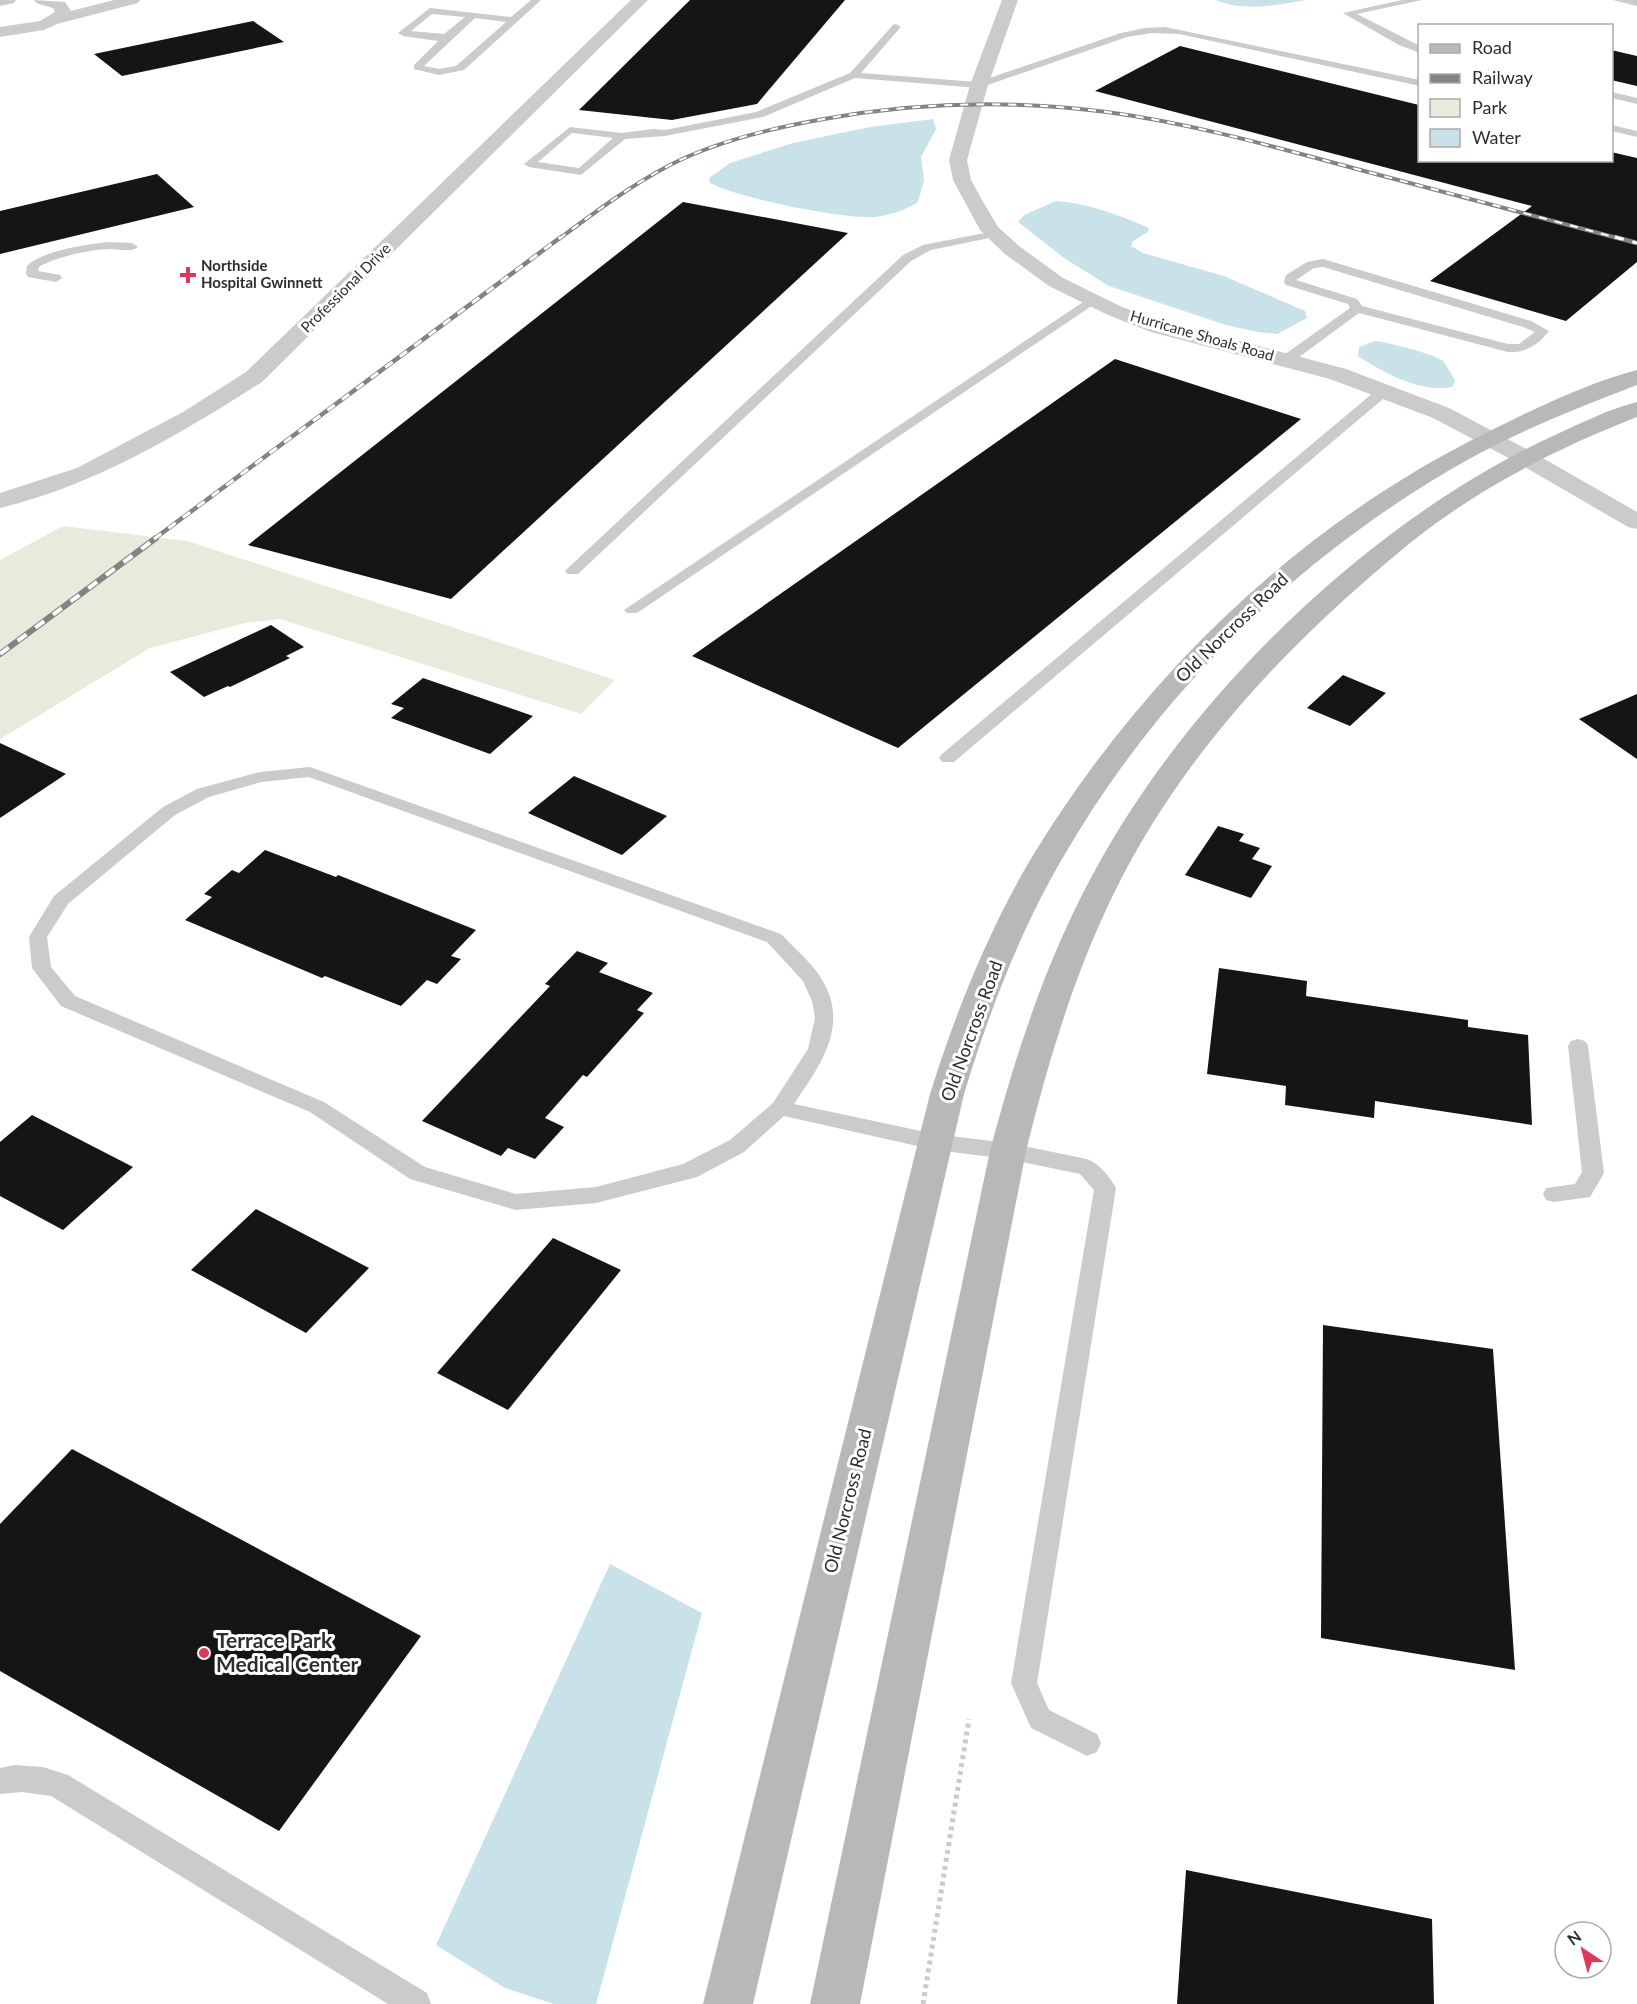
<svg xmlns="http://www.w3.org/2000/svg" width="1637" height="2004" font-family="Lato,sans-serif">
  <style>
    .green { fill: #e6ebdc }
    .water { fill: #c9e2ea }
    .building { fill: #151515 }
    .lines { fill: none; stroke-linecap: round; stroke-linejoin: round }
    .path { stroke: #cbcbcb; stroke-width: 5; stroke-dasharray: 4 4; stroke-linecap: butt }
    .service { fill: #cbcbcb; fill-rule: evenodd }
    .minor { fill: #cbcbcb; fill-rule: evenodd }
    .tertiary { fill: #cbcbcb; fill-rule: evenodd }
    .secondary { fill: #b8b8b8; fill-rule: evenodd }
    .rail-far2-casing { stroke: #838383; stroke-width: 4 }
    .rail-far1-casing { stroke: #838383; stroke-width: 4.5 }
    .rail-casing { stroke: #838383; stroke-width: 6 }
    .rail-far2 { stroke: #fff; stroke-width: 2; stroke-dasharray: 8; stroke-linecap: butt }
    .rail-far1 { stroke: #fff; stroke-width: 3; stroke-dasharray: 9; stroke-linecap: butt }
    .rail { stroke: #fff; stroke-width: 4; stroke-dasharray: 11; stroke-linecap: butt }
    .poi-dot { fill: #de375d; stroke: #fff; stroke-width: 2 }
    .labels { text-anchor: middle; stroke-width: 6; stroke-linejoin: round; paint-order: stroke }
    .far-poi-label { font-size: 15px; font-weight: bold; fill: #2e2e2e; stroke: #fff; text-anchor: start }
    .far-street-label { font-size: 15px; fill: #2e2e2e; stroke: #fff }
    .street-label { font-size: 18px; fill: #2e2e2e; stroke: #fff }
    .near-poi-label { font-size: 21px; font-weight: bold; fill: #2e2e2e; stroke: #fff; text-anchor: start }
  </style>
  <rect width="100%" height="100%" fill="#fff"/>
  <polygon class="green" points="63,526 187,541 615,680 581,714 280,619 245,623 150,648 0,739 0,560"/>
  <g class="water">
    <path d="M1216,0H1306C1278,5 1243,12 1216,0Z"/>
    <path d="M933,119L936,129L921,157L924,180L918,202C904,211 890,215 874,217C842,219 738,198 710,183L709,178L730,163L793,143L870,127Z"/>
    <path d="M1056,201C1088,203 1119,215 1149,228L1148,232L1133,241L1131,246L1143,253L1224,276L1305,311L1307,318L1277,334L1257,332L1226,325L1109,286L1064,258L1018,222L1024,215Z"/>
    <path d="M1375,341C1384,341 1437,355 1443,361C1447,366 1452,375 1455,381L1452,387C1420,393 1384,373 1358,356L1359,347Z"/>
    <polygon points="610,1564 702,1613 596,2004 554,2004 505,1988 436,1945"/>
  </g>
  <g class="building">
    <polygon points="690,0 845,0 757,104 672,120 579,110"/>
    <polygon points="253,21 284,42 122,76 94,54"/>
    <polygon points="1180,46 1419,105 1419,160 1611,160 1611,152 1637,158 1637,262 1566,321 1430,281 1532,206 1095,91"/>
    <polygon points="1611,50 1637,56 1637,86 1611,80"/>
    <polygon points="157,174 194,207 0,254 0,211"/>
    <polygon points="683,202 848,233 451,599 248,545"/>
    <polygon points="1115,359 1301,419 898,748 692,656"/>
    <polygon points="271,625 304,647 286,656 290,658 230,687 228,686 204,697 170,672"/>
    <polygon points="1343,675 1386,693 1350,726 1307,708"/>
    <polygon points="423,678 533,716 490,754 391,718 404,708 391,704"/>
    <polygon points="1637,694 1637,759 1579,719"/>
    <polygon points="0,743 66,774 0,818"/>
    <polygon points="574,776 667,816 622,855 528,813"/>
    <polygon points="1218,826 1244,834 1239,841 1260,848 1252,859 1272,866 1251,898 1185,875"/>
    <polygon points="265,850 336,877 338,875 476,930 451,956 461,959 437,984 427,980 401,1006 325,976 322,978 185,920 212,897 204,894 232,870 239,873"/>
    <polygon points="577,951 608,963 599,972 653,993 637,1010 644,1013 587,1077 583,1075 545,1118 564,1127 535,1159 508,1148 501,1156 422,1121 550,986 545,984"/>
    <polygon points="1219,968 1307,981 1306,996 1468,1020 1468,1027 1528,1035 1532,1125 1375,1101 1374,1118 1285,1105 1286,1086 1207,1074"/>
    <polygon points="32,1115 133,1167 63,1230 0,1196 0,1142"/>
    <polygon points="256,1209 369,1268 306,1333 191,1270"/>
    <polygon points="553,1238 621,1270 508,1410 437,1373"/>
    <polygon points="1323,1325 1493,1349 1515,1670 1321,1638"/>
    <polygon points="72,1449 421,1636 279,1831 0,1671 0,1524"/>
    <polygon points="1186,1870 1432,1919 1434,2004 1177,2004"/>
  </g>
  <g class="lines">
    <polyline class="path" points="923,2004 969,1719"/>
    <g class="service">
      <path d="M531,0H541L464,70L439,75L414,69V65L438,41L403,36L398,33L430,8L511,17ZM432,14L465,17L444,34L411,31ZM475,18L506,22L456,66L439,69L424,66Z"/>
      <polygon points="1402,0 1422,0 1357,14 1420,46 1420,53 1399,45 1343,13"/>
      <polygon points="1613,0 1637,0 1637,6"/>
      <path d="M896,24L901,27L899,29L861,73L978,82L1121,33L1145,28L1165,27L1420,80V86L1179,34L1152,33L1127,37L979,88L855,78L763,117L665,136L625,139L581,175L529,167L524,164L570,127L622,133L653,129L665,130L756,112L850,73L893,25ZM572,133L613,138L579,168L538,162Z"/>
      <polygon points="1612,92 1637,98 1637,104 1612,98"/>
      <polygon points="1612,125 1637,131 1637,137 1612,131"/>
      <polygon points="995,231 1001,234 999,236 931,250 911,261 578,574 568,574 565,571 568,568 903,255 923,245"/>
      <path d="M109,242L132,243L138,247C131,253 120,249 111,249C92,249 55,257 39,267L38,271L60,275L62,278L56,282L28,277L26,274L27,266C41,251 88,244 109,242Z"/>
      <path d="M1323,259L1531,321L1549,331C1538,345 1526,353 1508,352L1359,313L1291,363H1281L1280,360L1281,357L1350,308L1348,304L1286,285L1284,282L1286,275L1307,262ZM1323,267L1523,327L1535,332L1519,344H1508L1362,306L1357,299L1296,280L1314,268Z"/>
      <polygon points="1092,296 1096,297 1098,300 1096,303 637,613 627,613 624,610"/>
      <polygon points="1385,386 1390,387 1392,390 1390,393 954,762 942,762 939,758 942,754 1380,387"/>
      <path d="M310,767L781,934C791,945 803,955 813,967C854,1017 825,1059 794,1104L935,1134L1008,1143L1087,1159C1099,1163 1110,1177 1116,1188L1037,1683L1049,1710L1097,1734L1101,1743L1097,1752L1087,1756L1031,1728L1011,1683L1094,1190L1080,1174L1008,1159L935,1150L784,1116L744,1152L697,1177L596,1203L516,1210L410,1179L310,1112L61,1006L32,968L29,937L54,896L163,807L197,789L260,772ZM309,777L767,942L803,981L812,1001L815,1018L808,1049L773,1103L730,1140L683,1164L596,1187L516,1194L425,1167L324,1102L75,996L51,967L47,937L68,904L175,815L209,797L261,782Z"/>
      <polygon points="1578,1039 1585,1041 1588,1046 1604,1173 1590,1197 1554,1202 1546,1200 1543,1194 1546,1188 1575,1184 1582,1172 1568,1046 1571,1041"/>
      <polygon points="15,1765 43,1767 68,1775 427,1993 431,2004 388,2004 51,1796 22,1792 0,1794 0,1768"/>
    </g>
    <g class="minor">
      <polygon points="0,0 16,0 14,3 0,6"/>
      <polygon points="34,0 65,2 71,11 114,0 140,0 138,3 57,24 44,30 0,37 0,27 40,21 55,12 53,8 36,3"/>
      <polygon points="1002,0 1018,0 988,85 967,160 971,180 982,200 998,227 1019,246 1063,278 1122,307 1167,322 1346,369 1449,408 1534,453 1637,512 1637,529 1628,527 1518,463 1433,418 1330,379 1151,332 1108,315 1049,286 1005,254 980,230 953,180 949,160 970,85"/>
    </g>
    <path class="tertiary" d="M631,0H648L262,382C180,434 96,485 0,508V493L77,468L183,412L246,372Z"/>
    <g class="secondary">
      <path d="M1637,370V385C1580,407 1523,429 1469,459C1303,552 1160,690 1065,854C1021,928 989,1012 964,1094L753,2004H703L930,1094C956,1011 990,926 1035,852C1144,675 1299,525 1486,433C1532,410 1587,383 1637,370Z"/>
      <path d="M1637,402V417C1573,442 1511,472 1455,510C1416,536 1381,567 1346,598C1253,682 1171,778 1115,891C1074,974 1048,1062 1026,1151L860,2004H810L990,1151C1017,1049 1050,948 1103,856C1200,685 1376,517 1555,435C1581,423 1609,409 1637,402Z"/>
    </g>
    <defs>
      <path id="rail-far2" d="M559,239C595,212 630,186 670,165C717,141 772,128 824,119C917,102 1014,100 1107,112C1196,124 1282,149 1368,172C1452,194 1536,216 1621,239"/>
      <g id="rail-far1">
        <polyline points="1615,237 1637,243"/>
        <polyline points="154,539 561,237"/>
      </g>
      <polyline id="rail" points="0,654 156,538"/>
    </defs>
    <use href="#rail-far2" class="rail-far2-casing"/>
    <use href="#rail-far1" class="rail-far1-casing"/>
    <use href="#rail" class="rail-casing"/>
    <use href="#rail-far2" class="rail-far2"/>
    <use href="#rail-far1" class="rail-far1"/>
    <use href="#rail" class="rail"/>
  </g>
  <g class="poi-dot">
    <path d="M185 266h6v6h6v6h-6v6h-6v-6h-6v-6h6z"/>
    <circle cx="204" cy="1653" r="6"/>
  </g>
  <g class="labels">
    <g class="far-poi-label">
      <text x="201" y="271">Northside<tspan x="201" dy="17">Hospital Gwinnett</tspan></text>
    </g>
    <g class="far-street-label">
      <text transform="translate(346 288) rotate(-45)" y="5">Professional Drive</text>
      <text transform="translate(1202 336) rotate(16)" y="5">Hurricane Shoals Road</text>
    </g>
    <g class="street-label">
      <text transform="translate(1232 628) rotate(-44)" y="6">Old Norcross Road</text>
      <text transform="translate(972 1031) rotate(-70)" y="6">Old Norcross Road</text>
      <text transform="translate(848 1501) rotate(-76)" y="6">Old Norcross Road</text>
    </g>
    <g class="near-poi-label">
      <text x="216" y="1648">Terrace Park<tspan x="216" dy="24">Medical Center</tspan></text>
    </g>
  </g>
  <rect x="1418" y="24" width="195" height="138" fill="#ffffff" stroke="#ababab" stroke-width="1.5"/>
  <rect x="1430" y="44" width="30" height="9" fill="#b8b8b8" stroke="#ababab" stroke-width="1.5"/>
  <text x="1472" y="54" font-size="18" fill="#2e2e2e">Road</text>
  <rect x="1430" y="74" width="30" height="9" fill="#838383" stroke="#ababab" stroke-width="1.5"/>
  <text x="1472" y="84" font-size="18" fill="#2e2e2e">Railway</text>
  <rect x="1430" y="99" width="30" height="18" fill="#e6ebdc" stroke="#ababab" stroke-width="1.5"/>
  <text x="1472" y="114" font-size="18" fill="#2e2e2e">Park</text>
  <rect x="1430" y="129" width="30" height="18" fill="#c9e2ea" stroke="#ababab" stroke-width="1.5"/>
  <text x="1472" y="144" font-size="18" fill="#2e2e2e">Water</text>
  <g transform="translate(1583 1950) rotate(324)"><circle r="28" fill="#ffffff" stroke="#ababab" stroke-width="1.5"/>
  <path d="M0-4.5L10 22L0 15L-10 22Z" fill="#de375d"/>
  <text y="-9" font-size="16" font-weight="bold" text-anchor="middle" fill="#2e2e2e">N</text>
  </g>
</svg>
